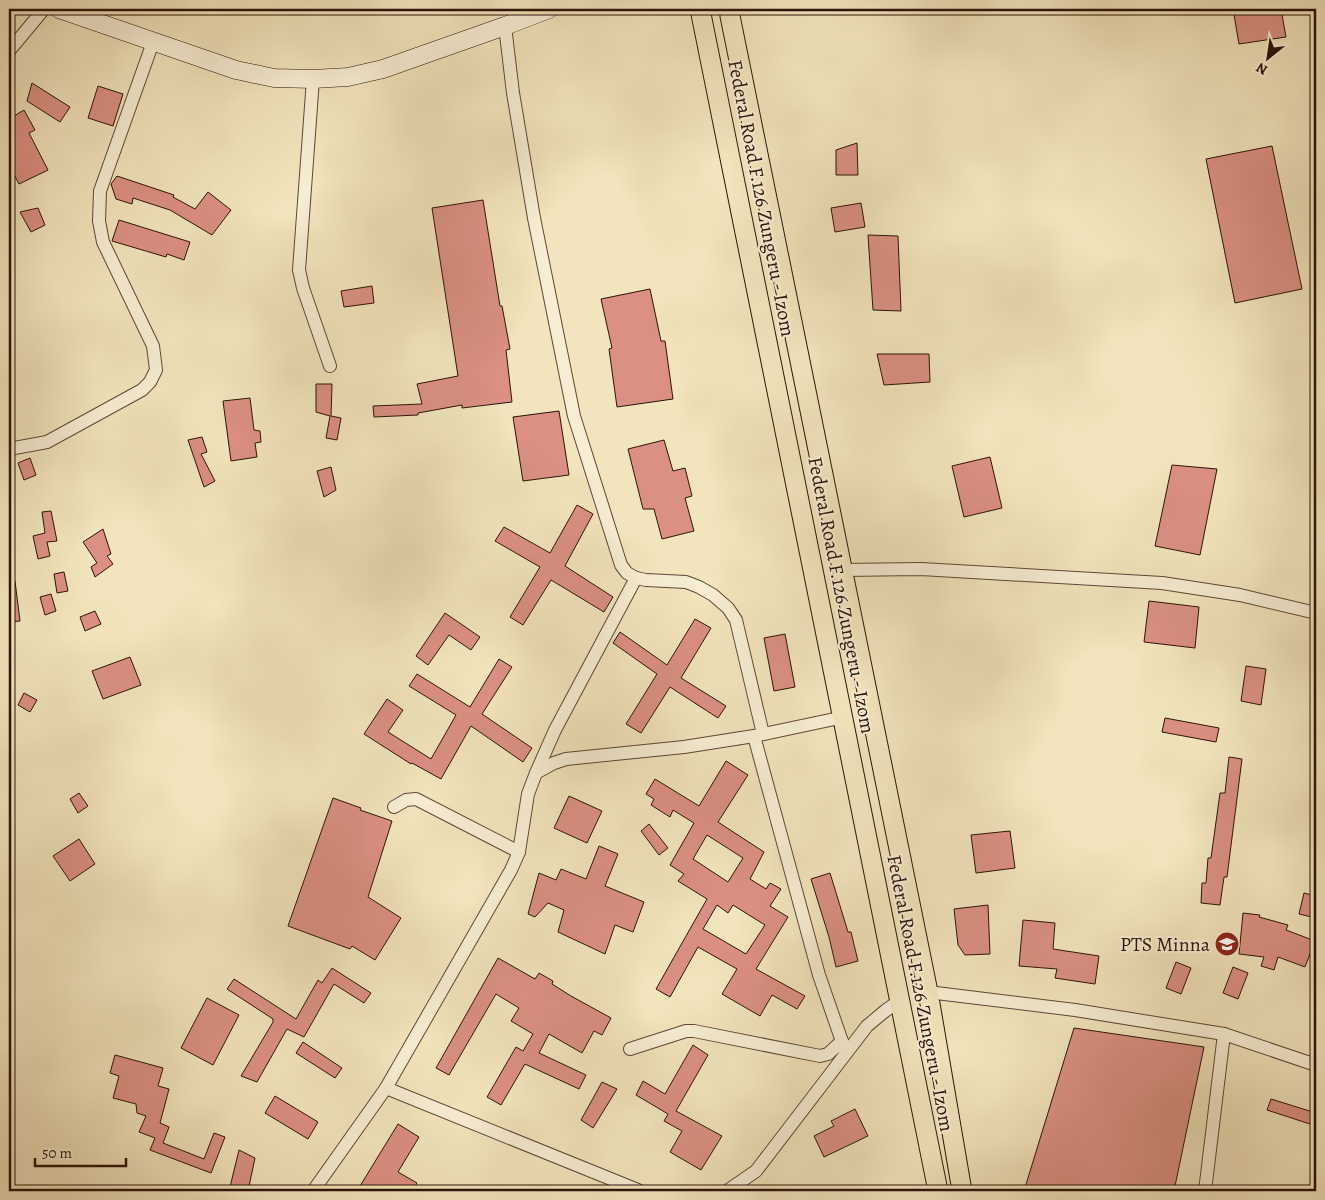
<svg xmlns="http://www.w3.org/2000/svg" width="1325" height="1200" font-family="Alegreya,serif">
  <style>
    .building { fill: #db9083; stroke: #2c1208; fill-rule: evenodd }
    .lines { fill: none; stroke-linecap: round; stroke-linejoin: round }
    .street-casing { stroke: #5e4635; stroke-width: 14 }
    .secondary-casing { stroke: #2c1208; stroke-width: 19 }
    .primary-casing { stroke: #2c1208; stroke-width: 21 }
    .street { stroke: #f7edd3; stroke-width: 12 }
    .secondary { stroke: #f7edd3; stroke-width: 18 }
    .primary { stroke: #f2e4bc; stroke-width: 19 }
    .labels { text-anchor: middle; stroke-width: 4; stroke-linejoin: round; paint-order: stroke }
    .street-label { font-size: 20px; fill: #2c1208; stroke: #f7edd3 }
    .poi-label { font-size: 20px; fill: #2c1208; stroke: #f7edd3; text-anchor: end }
  </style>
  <rect width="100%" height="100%" fill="#f2e4bc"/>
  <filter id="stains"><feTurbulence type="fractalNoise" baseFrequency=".004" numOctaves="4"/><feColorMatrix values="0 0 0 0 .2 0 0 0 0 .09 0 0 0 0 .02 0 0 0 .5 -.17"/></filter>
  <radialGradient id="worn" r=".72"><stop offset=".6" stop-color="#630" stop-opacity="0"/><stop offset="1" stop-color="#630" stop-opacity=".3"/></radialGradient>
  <g class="building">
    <polygon points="1233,9 1281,9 1286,37 1239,44"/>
    <polygon points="32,83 70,107 60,122 27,101"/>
    <polygon points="98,86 123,94 113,126 88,118"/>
    <polygon points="24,110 35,130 29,133 48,170 19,184 9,165 9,119"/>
    <polygon points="857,143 858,175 836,175 836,150"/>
    <polygon points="1272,146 1302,289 1235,303 1206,159"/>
    <polygon points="117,176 174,195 173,197 195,209 208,192 231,210 212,235 170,210 133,198 132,204 116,199 111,184"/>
    <polygon points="483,200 500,306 502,306 510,349 506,350 512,402 462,408 462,405 418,413 418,415 374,417 373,406 422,404 417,384 458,376 432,208"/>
    <polygon points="861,203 865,227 835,232 831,208"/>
    <polygon points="38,208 45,225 31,232 20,212"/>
    <polygon points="119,220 190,242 184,260 167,254 166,257 112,241"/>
    <polygon points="868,235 898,236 901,311 873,310"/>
    <polygon points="372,286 374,303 344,307 341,291"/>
    <polygon points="650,289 661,341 665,341 673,399 617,407 609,349 612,348 601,299"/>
    <polygon points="877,354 929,354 930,382 884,385"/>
    <polygon points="316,384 332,384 331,416 341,418 337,440 326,438 330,416 316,412"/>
    <polygon points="250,398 254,430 260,431 261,442 255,443 257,457 231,461 223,401"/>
    <polygon points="559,411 569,475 523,481 513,417"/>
    <polygon points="202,437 207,452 201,454 215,481 204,487 188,440"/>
    <polygon points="664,440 673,471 685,468 692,496 685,498 694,531 662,539 654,509 643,509 628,449"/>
    <polygon points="990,457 1002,508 964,517 952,466"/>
    <polygon points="30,458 36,475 24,480 18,463"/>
    <polygon points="1172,465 1217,469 1200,555 1155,546"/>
    <polygon points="331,467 336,490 324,497 317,471"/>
    <polygon points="577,505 593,514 565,566 613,597 604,612 551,580 523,625 510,617 540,567 495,541 504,527 550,553"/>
    <polygon points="51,511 57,541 47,542 50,556 38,559 33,536 45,533 42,512"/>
    <polygon points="103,529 111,554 107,556 113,564 95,577 91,567 97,563 83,542"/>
    <polygon points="64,572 68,591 57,593 54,574"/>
    <polygon points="9,581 15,581 20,621 9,622"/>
    <polygon points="51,594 56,611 45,615 40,597"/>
    <polygon points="1149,601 1199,607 1195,648 1144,642"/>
    <polygon points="95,611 101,624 85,631 80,617"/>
    <polygon points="445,613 480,637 471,650 449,635 428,665 416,656"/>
    <polygon points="695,619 711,628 681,678 726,706 718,718 670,687 641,733 626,724 657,674 613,643 620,632 667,665"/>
    <polygon points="785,634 795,687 774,691 764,638"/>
    <polygon points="130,657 141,685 103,699 92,671"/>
    <polygon points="499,659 512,667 482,714 532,748 523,762 471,726 441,779 412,763 411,764 364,734 387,699 403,710 388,732 431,759 456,715 409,686 417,674 470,707"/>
    <polygon points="1246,666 1266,669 1261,705 1241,701"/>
    <polygon points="24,693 37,700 30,712 18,705"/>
    <polygon points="1165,718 1219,728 1216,742 1162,732"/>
    <polygon points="1229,757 1242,759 1227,877 1224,877 1220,905 1201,903 1202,883 1206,883 1208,858 1211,858 1220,793 1225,793"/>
    <path d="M726,761L748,775L718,822L764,852L750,879L766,889L770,883L781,889L770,906L788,917L756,969L805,996L797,1009L772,995L760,1016L722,994L737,969L698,947L670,997L656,989L707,899L678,881L684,874L670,865L694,823L673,810L670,817L651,805L654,799L646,794L655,779L699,806ZM707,835L743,858L728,882L693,859ZM717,905L728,913L733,905L765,925L746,954L703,929Z"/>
    <polygon points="79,793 88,806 78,813 70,799"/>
    <polygon points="569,796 602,811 587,843 554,828"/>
    <polygon points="333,798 361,808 360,810 392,821 368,897 401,918 375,960 352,946 350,949 288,926"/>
    <polygon points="649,824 668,848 659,855 641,831"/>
    <polygon points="1010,831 1015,868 976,873 971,835"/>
    <polygon points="79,839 95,864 70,881 53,856"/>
    <polygon points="599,846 618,854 605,886 644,902 633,932 615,925 605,954 558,932 564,910 548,903 535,917 528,914 539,873 556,880 561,869 586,879"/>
    <polygon points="830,873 848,932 851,932 858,961 836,967 829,937 811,879"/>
    <polygon points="1304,893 1316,896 1316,918 1299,914"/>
    <polygon points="988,905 990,954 965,955 958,945 954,909"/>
    <polygon points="1243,913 1260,915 1259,917 1288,925 1286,930 1315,941 1305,967 1278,957 1274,970 1261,966 1264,957 1239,954"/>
    <polygon points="1023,920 1055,923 1053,949 1099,956 1095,984 1055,978 1057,969 1019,966"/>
    <polygon points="498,958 535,979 539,973 553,981 552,984 571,996 611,1018 602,1035 594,1031 582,1053 549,1034 539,1053 586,1075 579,1089 525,1064 501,1105 487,1097 516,1047 523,1051 533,1034 511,1021 519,1008 496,994 449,1075 436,1068"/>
    <polygon points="1176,962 1191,968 1181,994 1166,988"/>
    <polygon points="1233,967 1248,973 1238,999 1223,993"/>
    <polygon points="332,968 371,993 364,1003 334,984 304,1037 287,1029 257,1082 241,1076 273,1022 273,1019 227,989 234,979 296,1019 318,980 322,983"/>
    <polygon points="207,998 239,1015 213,1065 181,1048"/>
    <polygon points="1074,1028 1204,1047 1174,1191 1024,1191"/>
    <polygon points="303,1042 342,1068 335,1078 296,1053"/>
    <polygon points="693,1045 708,1055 676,1111 722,1136 701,1170 670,1152 682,1131 664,1121 668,1114 636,1095 643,1081 665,1094"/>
    <polygon points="115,1055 163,1068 158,1086 169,1089 160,1123 169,1127 163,1143 204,1159 214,1133 225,1137 211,1173 150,1150 155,1138 139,1132 146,1116 137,1113 136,1104 113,1098 119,1076 110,1073"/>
    <polygon points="602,1082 617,1089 593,1128 581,1120"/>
    <polygon points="275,1096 318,1122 308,1139 265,1113"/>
    <polygon points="1271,1099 1316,1113 1313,1125 1267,1110"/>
    <polygon points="855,1109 868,1136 824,1157 814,1136 834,1126 831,1121"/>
    <polygon points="398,1124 419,1137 398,1172 417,1183 412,1191 357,1191"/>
    <polygon points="239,1150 255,1158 248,1191 229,1191"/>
  </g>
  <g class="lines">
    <defs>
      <g id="street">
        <polyline points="505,26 513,93 534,218 574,416 621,565 627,573 636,578 646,580 686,582 699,587 713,595 728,608 736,620 763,734"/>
        <polyline points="9,51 44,9"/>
        <polyline points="313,79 299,270 303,288 330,366"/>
        <polyline points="9,449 47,442 142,390 150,382 156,370 153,346 103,242 99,221 100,191 153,42"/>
        <polyline points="842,570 921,569 1162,583 1240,595 1316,613"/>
        <polyline points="754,736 819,975 846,1053"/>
        <polyline points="536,773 555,730 636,578"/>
        <polyline points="394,807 406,800 416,799 519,852"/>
        <polyline points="928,992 1075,1010 1224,1034 1316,1065"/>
        <polyline points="630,1049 686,1031 694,1031 820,1056 828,1054 842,1041"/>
        <polyline points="386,1088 638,1190"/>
        <polyline points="313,1191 386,1088 511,870 519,852 528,794 536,773 554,763 566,759 684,747 754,736 844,717"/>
        <polyline points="727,1191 756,1171 867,1026 885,1011 899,1001"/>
        <polyline points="1205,1191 1224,1034"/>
      </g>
      <polyline id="secondary" points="59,9 236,70 274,78 313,79 348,77 383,69 505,26 549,9"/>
      <g id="primary">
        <polyline points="700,9 938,1191"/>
        <polyline points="731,9 730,16 928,992 962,1191"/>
      </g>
    </defs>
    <use href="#street" class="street-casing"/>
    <use href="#secondary" class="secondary-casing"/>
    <use href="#primary" class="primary-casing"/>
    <use href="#street" class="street"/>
    <use href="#secondary" class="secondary"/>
    <use href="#primary" class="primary"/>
  </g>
  <defs>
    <symbol id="university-disc" viewBox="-11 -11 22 22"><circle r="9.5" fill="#8f2418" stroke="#f7edd3"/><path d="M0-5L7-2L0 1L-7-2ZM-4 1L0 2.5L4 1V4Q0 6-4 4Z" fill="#fff"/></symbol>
  </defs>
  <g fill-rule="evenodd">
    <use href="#university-disc" x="1213" y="930" width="28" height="28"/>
  </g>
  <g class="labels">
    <g class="street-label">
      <text transform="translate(762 198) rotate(79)" y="7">Federal Road F.126 Zungeru - Izom</text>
      <text transform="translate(842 595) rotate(79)" y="7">Federal Road F.126 Zungeru - Izom</text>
      <text transform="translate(921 993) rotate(79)" y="7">Federal Road F.126 Zungeru - Izom</text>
    </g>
    <g class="poi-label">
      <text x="1210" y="951">PTS Minna</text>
    </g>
  </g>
  <rect width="1325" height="1200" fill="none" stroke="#f2e4bc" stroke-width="30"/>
  <rect x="10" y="10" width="1305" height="1180" fill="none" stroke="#2c1208" stroke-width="2.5"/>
  <rect x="15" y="15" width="1295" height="1170" fill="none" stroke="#2c1208"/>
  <g transform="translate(1268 58) rotate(210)" stroke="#f7edd3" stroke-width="4" paint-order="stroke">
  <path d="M0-4L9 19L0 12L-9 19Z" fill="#2c1208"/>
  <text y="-8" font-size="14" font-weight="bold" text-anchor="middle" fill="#2c1208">N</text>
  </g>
  <path d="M35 1158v8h91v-8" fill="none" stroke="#2c1208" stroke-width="2.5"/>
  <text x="42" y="1158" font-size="15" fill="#2c1208" stroke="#f7edd3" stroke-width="4" paint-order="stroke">50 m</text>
  <rect width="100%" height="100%" filter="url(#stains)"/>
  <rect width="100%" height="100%" fill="url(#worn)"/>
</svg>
